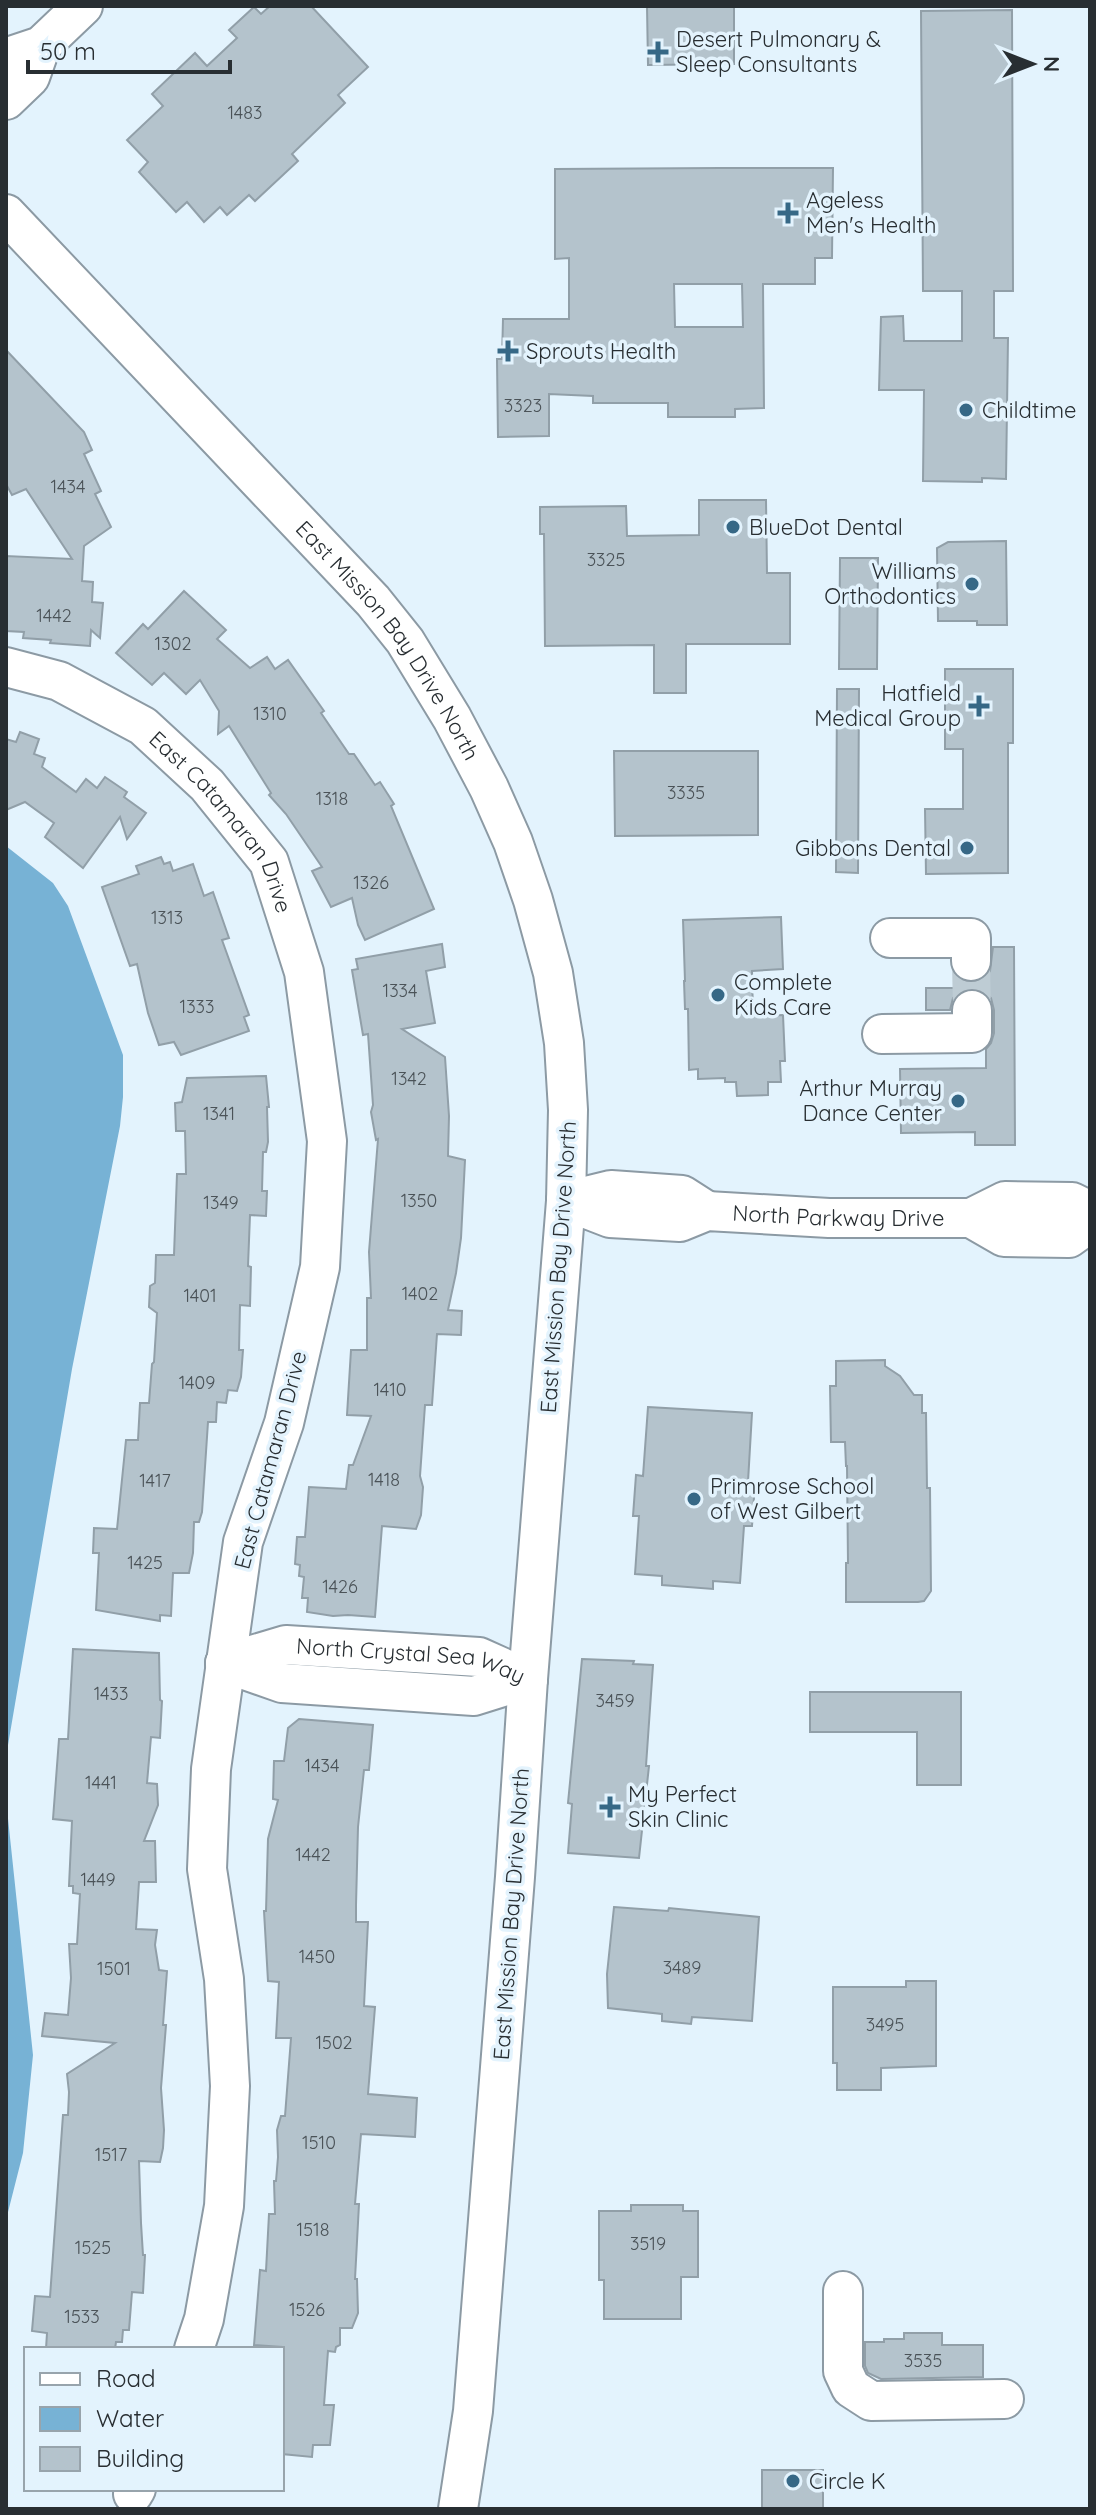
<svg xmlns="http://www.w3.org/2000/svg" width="1096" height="2515" font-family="Quicksand,sans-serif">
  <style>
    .water { fill: #77b2d5 }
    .building { fill: #b4c3cc; stroke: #919fa8; stroke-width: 2; fill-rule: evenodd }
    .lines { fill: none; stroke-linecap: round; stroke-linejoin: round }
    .minor-tunnel { stroke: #beccd4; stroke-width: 38; stroke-dasharray: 38 19; stroke-linecap: butt }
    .minor-casing { stroke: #8c9aa4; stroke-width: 42 }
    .minor { stroke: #fff; stroke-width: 38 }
    .poi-dot { fill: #366886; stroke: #e3f3fd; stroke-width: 3 }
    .labels { text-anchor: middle; stroke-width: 7; stroke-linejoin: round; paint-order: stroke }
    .number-label { font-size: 18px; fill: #4b5358 }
    .poi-label { font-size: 22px; fill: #282e32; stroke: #e3f3fd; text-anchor: start }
    .street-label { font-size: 22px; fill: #282e32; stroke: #e3f3fd }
  </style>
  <rect width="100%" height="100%" fill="#e3f3fd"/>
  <polygon class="water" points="6,846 53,883 68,906 123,1055 123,1097 120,1126 72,1369 7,1751 7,1809 33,2055 23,2153 6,2220"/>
  <g class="building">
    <polygon points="270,6 311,6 368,67 338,95 345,103 292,154 298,161 255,201 249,195 227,215 220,207 204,222 187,202 176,212 139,172 148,162 127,140 163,106 152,94 195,53 207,66 237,38 229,30 254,7 261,14"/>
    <polygon points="647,6 734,6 734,64 648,65"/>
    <polygon points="1012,10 1013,291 994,291 994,338 1008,338 1006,479 982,478 982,482 923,481 924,390 879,390 881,317 903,316 904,341 962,341 962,291 923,291 921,11"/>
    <path d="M720,168H833L832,258H815V284H763L764,408L735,409V417H668V403H593V396L549,394V436L498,437L497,359H502L503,319H569V258L555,259V169ZM674,284H742L743,327H675Z"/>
    <polygon points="6,350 84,432 92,450 84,454 101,491 95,494 111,527 84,546 82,581 93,582 92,602 103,603 100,638 91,630 90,646 50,643 51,640 23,638 24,632 6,631 6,556 72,559 26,489 12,495 6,484"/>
    <polygon points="699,500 766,500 767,573 790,573 790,644 686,644 686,693 654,693 654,645 545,646 544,534 540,534 540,507 626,506 627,536 699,535"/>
    <polygon points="1006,541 1007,625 977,625 977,621 938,621 937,548 948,542"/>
    <polygon points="840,558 878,558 877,669 839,669"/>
    <polygon points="184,591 226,630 217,639 250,668 267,657 275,669 288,660 324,711 321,713 349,754 354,754 375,785 380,782 394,804 391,806 434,909 365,940 358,925 352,898 331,907 312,871 322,867 286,814 269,795 271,793 229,726 218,734 219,711 200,680 186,694 164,673 152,685 116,653 143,624 148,629"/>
    <polygon points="945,669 1013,669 1013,743 1008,743 1008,873 926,874 925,809 963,809 963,749 945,749"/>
    <polygon points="837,689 859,689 858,873 836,872"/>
    <polygon points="20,732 39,739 34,754 45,758 42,767 76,792 86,779 97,788 105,777 127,792 124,797 146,813 127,839 120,817 83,868 45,837 54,823 25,802 6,810 6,739 16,742"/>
    <polygon points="614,751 758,751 758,835 615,836"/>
    <polygon points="161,857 164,864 170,862 173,871 193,864 204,896 213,892 229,938 222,940 249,1015 244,1017 249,1031 181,1055 174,1042 159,1045 148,1013 137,964 130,966 102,887 139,874 136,866"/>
    <polygon points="781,917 783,969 752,971 753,1016 783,1015 785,1061 780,1061 781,1082 768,1082 768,1095 737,1096 736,1082 725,1082 725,1078 698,1079 698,1069 689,1070 688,1009 685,1009 684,981 685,981 683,920"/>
    <polygon points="442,944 445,967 426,971 435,1023 402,1029 445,1057 449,1116 448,1156 465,1160 461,1238 456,1273 448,1310 462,1311 461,1335 437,1334 432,1405 425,1405 420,1476 423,1487 421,1515 416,1529 382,1526 375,1617 348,1615 333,1616 307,1612 308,1598 302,1598 304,1577 299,1576 300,1565 295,1564 297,1537 305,1537 309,1487 346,1489 349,1465 353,1465 371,1416 347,1415 351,1350 367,1350 367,1298 371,1298 369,1252 378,1139 376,1140 371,1112 373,1105 368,1034 363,1035 352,970 358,969 356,959"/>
    <polygon points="993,947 1014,947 1015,1145 975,1145 975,1132 901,1133 900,1069 986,1068 986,1049 991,1043 994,1033 994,1010 991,998 982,991 971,988 962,991 953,998 950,1010 926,1010 926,988 955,988 955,975 961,980 970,983 983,980 990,971"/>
    <polygon points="266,1076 269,1107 267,1107 268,1142 266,1152 263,1152 262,1191 267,1191 266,1216 250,1215 248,1266 251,1267 250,1306 240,1305 239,1350 243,1350 241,1377 237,1391 228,1390 226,1403 217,1402 216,1422 208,1422 202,1512 199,1522 194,1522 193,1553 189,1573 173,1573 171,1616 160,1615 160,1621 96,1610 99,1553 93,1553 94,1528 117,1529 126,1440 138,1440 140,1403 149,1403 152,1364 154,1362 157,1313 149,1307 150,1286 155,1283 156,1255 174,1255 177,1174 186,1174 185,1131 176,1131 175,1103 182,1102 187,1078"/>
    <polygon points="885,1360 885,1366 900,1376 914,1395 922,1395 922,1413 926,1413 927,1488 930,1488 931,1591 924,1601 918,1602 846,1602 846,1563 848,1563 847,1466 846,1466 845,1442 831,1442 830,1386 836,1386 836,1361"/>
    <polygon points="648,1407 752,1413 748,1482 755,1483 752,1526 744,1526 740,1583 713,1581 713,1589 662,1585 662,1576 635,1574 639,1516 633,1516 636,1475 643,1476"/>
    <polygon points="73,1649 159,1653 160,1700 162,1701 160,1738 151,1737 147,1783 157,1784 158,1805 144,1841 155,1841 156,1882 139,1882 136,1929 157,1930 155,1945 159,1970 167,1971 163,2025 166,2025 161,2088 164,2130 163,2148 160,2162 139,2161 141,2223 143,2255 145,2255 143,2293 132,2292 129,2330 123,2330 122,2342 116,2342 115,2349 46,2349 47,2333 32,2331 35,2296 50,2297 63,2115 68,2115 69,2092 67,2074 115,2043 42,2036 45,2013 68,2015 71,1978 69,1944 77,1944 80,1894 73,1893 73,1886 69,1886 72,1821 53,1819 59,1739 68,1739"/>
    <polygon points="582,1659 634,1661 633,1664 653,1665 646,1766 649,1766 639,1858 568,1853 572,1804 568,1803"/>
    <polygon points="810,1692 961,1692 961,1785 917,1785 917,1732 810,1732"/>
    <polygon points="299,1719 373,1725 369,1770 364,1770 358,1827 356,1905 356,1922 368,1922 364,2006 375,2007 368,2094 417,2098 415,2137 361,2134 355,2204 359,2204 355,2279 357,2279 358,2313 352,2328 340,2328 340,2345 336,2347 335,2352 328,2351 324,2405 334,2405 330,2445 313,2445 312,2457 282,2454 282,2347 254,2345 260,2270 266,2271 269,2214 275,2214 274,2181 276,2181 278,2157 277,2130 281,2116 285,2116 291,2038 276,2038 279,1982 268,1981 264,1911 266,1911 268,1839 278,1800 273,1799 274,1761 284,1761 288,1728"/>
    <polygon points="614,1907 668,1911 669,1908 759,1917 752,2021 692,2017 691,2024 662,2021 662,2014 608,2008 607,1974"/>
    <polygon points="906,1981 936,1981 936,2066 881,2068 881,2090 837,2090 837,2063 833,2063 833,1987 906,1987"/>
    <polygon points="631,2205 683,2205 683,2211 698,2211 698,2277 681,2277 681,2319 604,2319 604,2280 599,2280 599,2211 631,2211"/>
    <polygon points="904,2333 942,2333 942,2345 983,2345 983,2377 881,2379 868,2373 865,2366 865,2342 884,2342 884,2339 904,2339"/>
    <rect x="762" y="2470" width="61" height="39"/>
  </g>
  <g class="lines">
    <polyline class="minor-tunnel" points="971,961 972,1010"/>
    <defs>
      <g id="minor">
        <polyline points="6,62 11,56 41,46 83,6"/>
        <polyline points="6,100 30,77 41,46"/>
        <path id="s1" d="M6,214L373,601L405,641L452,718L489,788L513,842L533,900L553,973L564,1043L568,1110L566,1201L528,1679L515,1877L473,2411L458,2509"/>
        <path id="s2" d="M6,667L59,681L143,726L207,785L269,862L304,972L327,1141L320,1267L284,1423L243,1542L211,1769L207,1869L224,1979L230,2086L224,2206L204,2319L194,2349"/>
        <polyline points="890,938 971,938 971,961"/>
        <polyline points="882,1034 972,1033 972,1010"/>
        <path id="s3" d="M566,1201L610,1218L680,1222L707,1211L829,1218H971L1005,1201L1072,1202L1090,1211"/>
        <polyline points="566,1201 611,1190 682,1195 707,1211"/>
        <polyline points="971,1218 1004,1237 1069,1238 1090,1223"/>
        <path id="s4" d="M225,1663L286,1645L479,1657L528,1679"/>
        <polyline points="225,1663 282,1683 474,1696 528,1679"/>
        <polyline points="843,2291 843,2371 851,2388 871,2401 1004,2399"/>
        <polyline points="133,2494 136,2489"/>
      </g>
    </defs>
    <use href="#minor" class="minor-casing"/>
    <use href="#minor" class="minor"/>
  </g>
  <g class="poi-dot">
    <path d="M654 40h8v8h8v8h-8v8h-8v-8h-8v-8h8z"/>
    <path d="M784 201h8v8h8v8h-8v8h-8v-8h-8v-8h8z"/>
    <path d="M504 339h8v8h8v8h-8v8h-8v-8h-8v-8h8z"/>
    <circle cx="966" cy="410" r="8"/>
    <circle cx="733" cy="527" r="8"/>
    <circle cx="972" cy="584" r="8"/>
    <path d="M975 694h8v8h8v8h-8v8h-8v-8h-8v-8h8z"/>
    <circle cx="967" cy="848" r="8"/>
    <circle cx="718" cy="995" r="8"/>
    <circle cx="958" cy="1101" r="8"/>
    <circle cx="694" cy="1499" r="8"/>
    <path d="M606 1795h8v8h8v8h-8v8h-8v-8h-8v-8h8z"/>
    <circle cx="793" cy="2481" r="8"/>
  </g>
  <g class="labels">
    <g class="number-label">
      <text x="245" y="119">1483</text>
      <text x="523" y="412">3323</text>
      <text x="68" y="493">1434</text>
      <text x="606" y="566">3325</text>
      <text x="54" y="622">1442</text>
      <text x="173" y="650">1302</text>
      <text x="270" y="720">1310</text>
      <text x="686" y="799">3335</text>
      <text x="332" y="805">1318</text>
      <text x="371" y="889">1326</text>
      <text x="167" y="924">1313</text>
      <text x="400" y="997">1334</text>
      <text x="197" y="1013">1333</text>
      <text x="409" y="1085">1342</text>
      <text x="219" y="1120">1341</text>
      <text x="419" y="1207">1350</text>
      <text x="221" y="1209">1349</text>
      <text x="420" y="1300">1402</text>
      <text x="200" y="1302">1401</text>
      <text x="197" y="1389">1409</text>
      <text x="390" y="1396">1410</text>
      <text x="384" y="1486">1418</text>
      <text x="155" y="1487">1417</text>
      <text x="145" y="1569">1425</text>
      <text x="340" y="1593">1426</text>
      <text x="111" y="1700">1433</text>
      <text x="615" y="1707">3459</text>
      <text x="322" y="1772">1434</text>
      <text x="101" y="1789">1441</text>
      <text x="313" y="1861">1442</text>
      <text x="98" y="1886">1449</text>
      <text x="317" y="1963">1450</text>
      <text x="682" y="1974">3489</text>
      <text x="114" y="1975">1501</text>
      <text x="885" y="2031">3495</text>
      <text x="334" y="2049">1502</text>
      <text x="319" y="2149">1510</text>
      <text x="111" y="2161">1517</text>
      <text x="313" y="2236">1518</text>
      <text x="648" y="2250">3519</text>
      <text x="93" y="2254">1525</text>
      <text x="307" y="2316">1526</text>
      <text x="82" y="2323">1533</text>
      <text x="923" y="2367">3535</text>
    </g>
    <g class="poi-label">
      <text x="676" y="47">Desert Pulmonary &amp;<tspan x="676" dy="25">Sleep Consultants</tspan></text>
      <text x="806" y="208">Ageless<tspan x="806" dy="25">Men's Health</tspan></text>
      <text x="526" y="359">Sprouts Health</text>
      <text x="982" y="418">Childtime</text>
      <text x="749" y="535">BlueDot Dental</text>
      <text x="956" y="579" text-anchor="end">Williams<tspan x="956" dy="25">Orthodontics</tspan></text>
      <text x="961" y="701" text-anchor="end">Hatfield<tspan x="961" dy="25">Medical Group</tspan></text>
      <text x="951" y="856" text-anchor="end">Gibbons Dental</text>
      <text x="734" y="990">Complete<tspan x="734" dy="25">Kids Care</tspan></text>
      <text x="942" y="1096" text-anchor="end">Arthur Murray<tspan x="942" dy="25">Dance Center</tspan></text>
      <text x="710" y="1494">Primrose School<tspan x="710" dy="25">of West Gilbert</tspan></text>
      <text x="628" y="1802">My Perfect<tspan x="628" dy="25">Skin Clinic</tspan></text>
      <text x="809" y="2489">Circle K</text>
    </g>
    <g class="street-label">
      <text dy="8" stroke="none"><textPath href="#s1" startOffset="574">East Mission Bay Drive North</textPath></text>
      <text dy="8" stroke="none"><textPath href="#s2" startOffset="276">East Catamaran Drive</textPath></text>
      <text dy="8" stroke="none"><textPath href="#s3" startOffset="278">North Parkway Drive</textPath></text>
      <text transform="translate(558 1267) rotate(-86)" y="8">East Mission Bay Drive North</text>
      <text transform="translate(270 1460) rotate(-75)" y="8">East Catamaran Drive</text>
      <text dy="8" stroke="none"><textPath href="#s4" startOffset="190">North Crystal Sea Way</textPath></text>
      <text transform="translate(511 1914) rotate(-86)" y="8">East Mission Bay Drive North</text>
    </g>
  </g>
  <rect width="1096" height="2515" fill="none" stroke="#282e32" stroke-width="16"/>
  <rect x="24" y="2347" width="260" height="144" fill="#e3f3fd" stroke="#98a4ac" stroke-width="2"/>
  <rect x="40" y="2373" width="40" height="12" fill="#ffffff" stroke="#98a4ac" stroke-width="2"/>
  <text x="96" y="2387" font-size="24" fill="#282e32">Road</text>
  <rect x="40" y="2407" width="40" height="24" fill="#77b2d5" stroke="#98a4ac" stroke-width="2"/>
  <text x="96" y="2427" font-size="24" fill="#282e32">Water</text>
  <rect x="40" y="2447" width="40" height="24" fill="#b4c3cc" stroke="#98a4ac" stroke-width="2"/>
  <text x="96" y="2467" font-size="24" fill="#282e32">Building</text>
  <g transform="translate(1032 64) rotate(90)" stroke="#e3f3fd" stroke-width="6" paint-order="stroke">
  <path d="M0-6L14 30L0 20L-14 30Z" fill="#282e32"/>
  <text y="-12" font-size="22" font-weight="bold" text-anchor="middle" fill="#282e32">N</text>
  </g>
  <path d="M28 60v12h202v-12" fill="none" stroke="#282e32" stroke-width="4"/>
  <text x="40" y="60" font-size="24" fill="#282e32" stroke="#e3f3fd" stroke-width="6" paint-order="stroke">50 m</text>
</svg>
